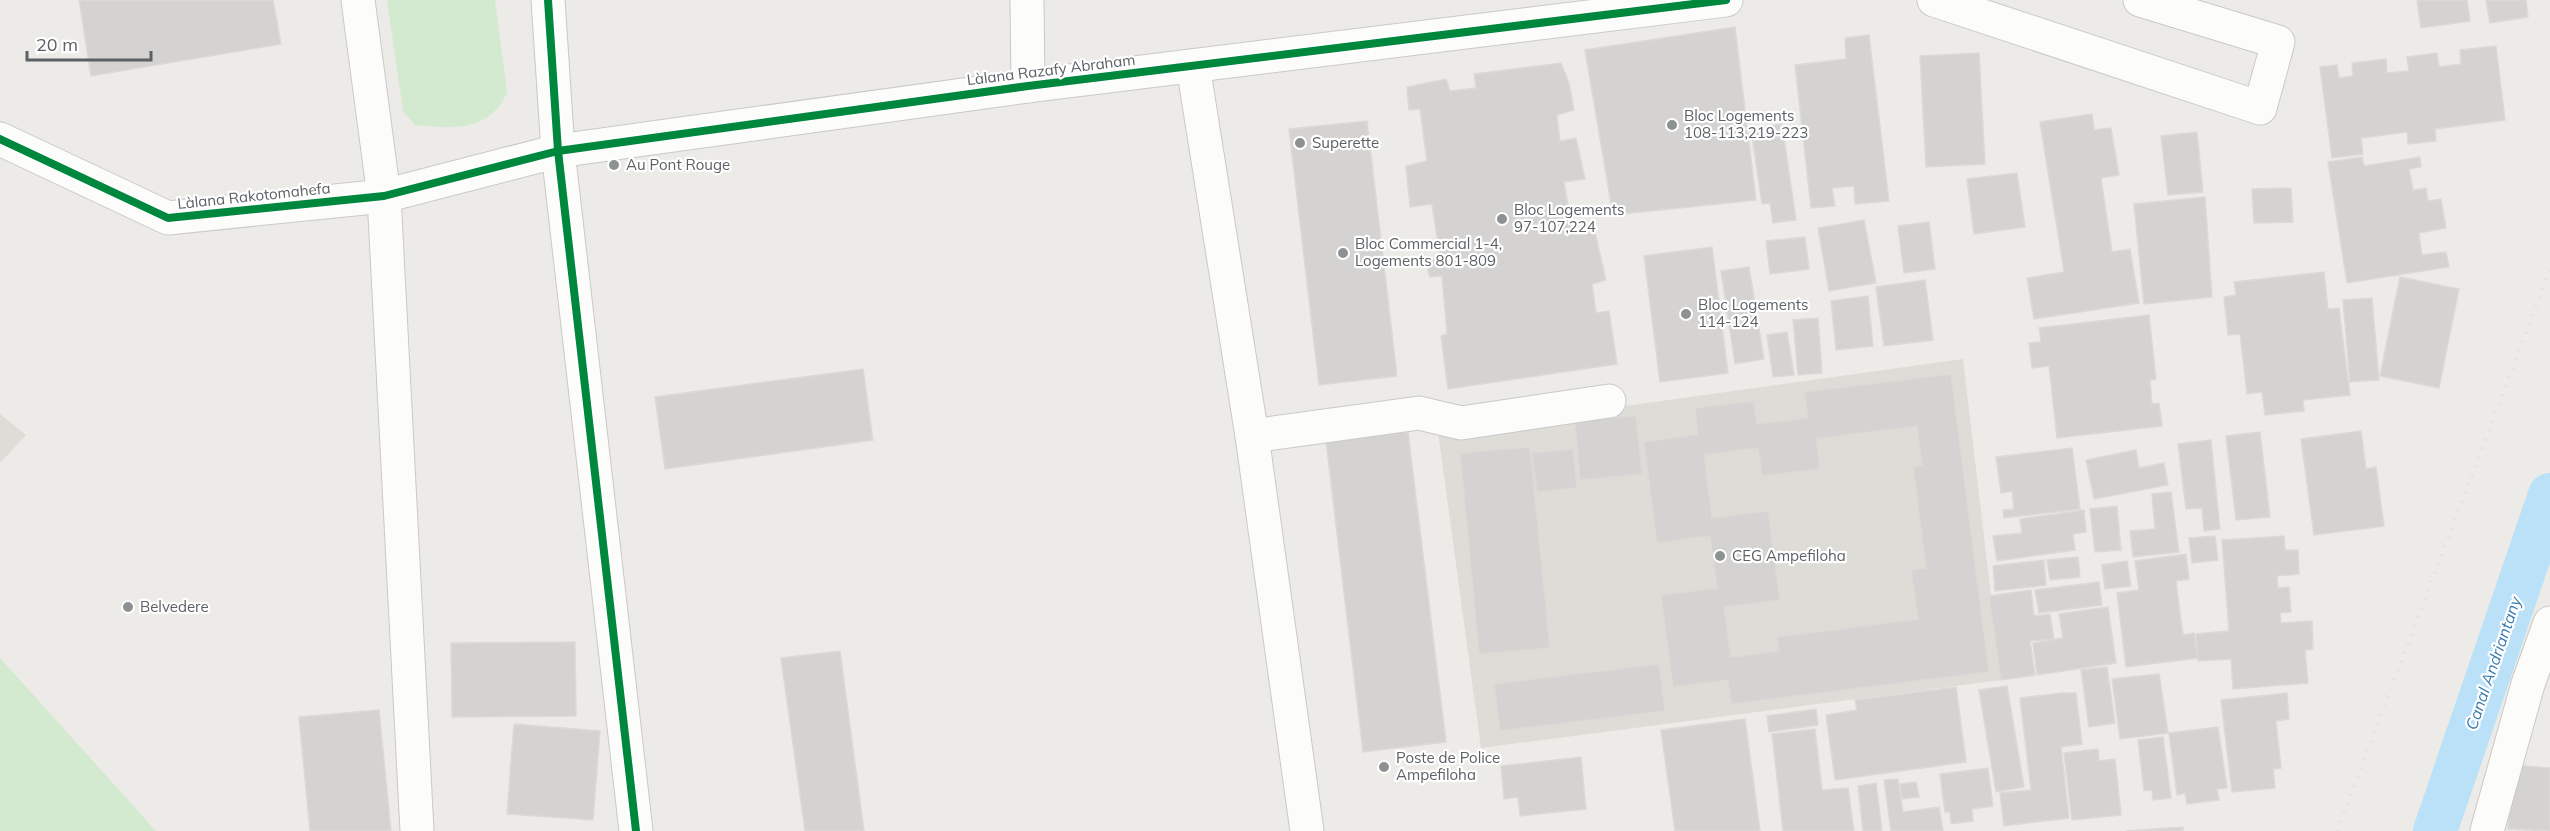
<svg xmlns="http://www.w3.org/2000/svg" width="2550" height="831" font-family="Mulish,sans-serif">
  <style>
    .education { fill: #dedcd6 }
    .green { fill: #d4ead0 }
    .lines { fill: none; stroke-linecap: round; stroke-linejoin: round }
    .canal { stroke: #bae1f8; stroke-width: 44 }
    .building { fill: #d4d3d1; stroke: #dcdad6; stroke-width: 1.5; fill-rule: evenodd }
    .minor-casing { stroke: #c9c9c9; stroke-width: 35 }
    .minor { stroke: #fcfcfb; stroke-width: 33 }
    .rail { stroke: #e3e2e2; stroke-width: 4.5; stroke-dasharray: 1.5 8; stroke-linecap: butt }
    .cycleway-casing { stroke: #fff; stroke-width: 11 }
    .cycleway { stroke: #00873e; stroke-width: 8 }
    .poi-dot { fill: #8e9192; stroke: #fff; stroke-width: 2 }
    .labels { text-anchor: middle; stroke-width: 4.5; stroke-linejoin: round; paint-order: stroke }
    .street-label { font-size: 15px; fill: #5c6165; stroke: #fff }
    .poi-label { font-size: 15px; fill: #5c6165; stroke: #fff; text-anchor: start }
    .water-label { font-size: 16px; font-style: italic; fill: #367aaf; stroke: #fff }
  </style>
  <rect width="100%" height="100%" fill="#ecebe7"/>
  <g class="education">
    <polygon points="1963,359 2001,680 1481,748 1438,432"/>
    <polygon points="0,414 26,435 0,463"/>
  </g>
  <g class="green">
    <path d="M387,0H495L507,92C491,132 451,129 415,125L403,111Z"/>
    <polygon points="0,658 156,831 0,831"/>
  </g>
  <g class="lines">
    <polyline class="canal" points="2435,831 2550,495"/>
  </g>
  <g class="building">
    <polygon points="79,0 273,0 281,44 91,76"/>
    <polygon points="2417,0 2467,0 2470,21 2421,28"/>
    <polygon points="2486,0 2526,0 2528,17 2490,23"/>
    <polygon points="1735,27 1756,200 1613,215 1585,50"/>
    <polygon points="1869,35 1889,201 1855,204 1854,186 1832,188 1835,206 1811,208 1795,65 1846,59 1845,38"/>
    <polygon points="2496,46 2505,120 2435,129 2436,141 2408,144 2407,132 2361,138 2363,154 2332,158 2320,67 2337,65 2339,78 2353,76 2352,63 2386,59 2387,73 2409,71 2407,57 2437,53 2439,67 2461,64 2460,50"/>
    <polygon points="1979,53 1985,164 1926,167 1920,56"/>
    <polygon points="1561,63 1569,83 1574,110 1557,115 1560,141 1576,138 1585,179 1564,182 1573,234 1595,232 1606,280 1592,284 1596,313 1609,311 1617,364 1448,389 1441,336 1447,334 1442,276 1430,277 1425,261 1440,257 1432,204 1410,207 1406,166 1427,161 1420,109 1409,110 1407,87 1446,79 1450,91 1476,88 1474,74"/>
    <polygon points="2092,114 2094,130 2111,128 2119,175 2101,178 2112,252 2130,249 2139,303 2034,319 2027,278 2064,272 2040,122"/>
    <polygon points="1367,121 1397,376 1319,385 1289,129"/>
    <polygon points="1782,124 1796,220 1773,223 1770,203 1762,204 1751,129"/>
    <polygon points="2197,132 2203,192 2168,195 2161,136"/>
    <polygon points="2362,157 2364,166 2420,157 2421,167 2409,169 2413,190 2426,188 2428,201 2441,199 2446,228 2419,233 2422,255 2446,252 2449,267 2347,283 2328,162"/>
    <polygon points="2017,173 2025,227 1974,234 1967,179"/>
    <polygon points="2291,188 2293,222 2254,223 2252,189"/>
    <polygon points="2205,197 2212,297 2144,304 2134,204"/>
    <polygon points="1864,220 1876,283 1829,291 1818,228"/>
    <polygon points="1929,222 1935,269 1904,273 1898,226"/>
    <polygon points="1805,237 1809,269 1770,274 1766,241"/>
    <polygon points="1712,247 1728,373 1660,382 1644,256"/>
    <polygon points="1749,267 1764,359 1735,364 1721,271"/>
    <polygon points="2324,272 2328,309 2339,308 2350,395 2303,400 2304,411 2265,415 2262,392 2247,394 2240,334 2228,335 2224,297 2236,295 2234,282"/>
    <polygon points="2400,277 2459,289 2439,388 2380,376"/>
    <polygon points="1925,280 1933,340 1884,346 1876,287"/>
    <polygon points="1868,296 1873,346 1836,350 1831,301"/>
    <polygon points="2372,298 2379,380 2350,382 2343,300"/>
    <polygon points="2149,315 2156,379 2150,380 2152,404 2159,403 2162,426 2057,438 2049,366 2032,368 2029,343 2041,342 2039,328"/>
    <polygon points="1818,318 1822,373 1798,375 1793,320"/>
    <polygon points="1787,332 1794,375 1773,377 1767,335"/>
    <polygon points="863,369 873,440 665,469 655,397"/>
    <path d="M1951,374L1989,672L1731,704L1728,680L1673,687L1661,595L1717,588L1710,536L1657,543L1644,442L1698,434L1695,408L1753,401L1757,424L1808,418L1804,392ZM1917,426L1922,465L1913,466L1926,568L1911,570L1918,619L1777,637L1779,651L1731,657L1724,607L1780,600L1768,511L1712,518L1704,455L1758,448L1762,476L1820,469L1816,439Z"/>
    <polygon points="1636,416 1642,474 1580,480 1575,421"/>
    <polygon points="2361,431 2366,469 2376,467 2384,526 2314,535 2301,439"/>
    <polygon points="1408,432 1446,742 1363,752 1326,441"/>
    <polygon points="2260,432 2270,517 2236,520 2226,436"/>
    <polygon points="2211,440 2220,529 2204,531 2202,508 2186,509 2178,444"/>
    <polygon points="1530,447 1550,648 1479,654 1460,453"/>
    <polygon points="2072,448 2080,509 2004,518 2003,510 2014,509 2012,491 2001,493 1996,457"/>
    <polygon points="1573,449 1577,488 1537,492 1532,453"/>
    <polygon points="2136,450 2139,468 2164,463 2168,485 2094,499 2086,460"/>
    <polygon points="2171,492 2179,552 2133,557 2130,531 2155,529 2152,494"/>
    <polygon points="2117,506 2121,550 2095,552 2090,509"/>
    <polygon points="2084,510 2086,532 2073,534 2075,550 1997,561 1993,536 2022,533 2020,519"/>
    <polygon points="2215,536 2218,560 2192,563 2189,538"/>
    <polygon points="2284,536 2285,550 2298,550 2299,574 2277,576 2278,588 2289,587 2291,612 2280,613 2281,623 2312,621 2313,649 2305,650 2308,683 2233,689 2231,659 2198,661 2196,634 2229,631 2222,540"/>
    <polygon points="2186,554 2189,579 2176,581 2183,635 2194,633 2198,658 2126,667 2117,593 2139,590 2135,561"/>
    <polygon points="2078,557 2080,577 2050,580 2047,560"/>
    <polygon points="2044,560 2046,585 1995,591 1993,566"/>
    <polygon points="2127,561 2131,586 2105,589 2102,565"/>
    <polygon points="2099,582 2102,605 2039,613 2035,590"/>
    <polygon points="2031,590 2034,616 2050,614 2054,639 2030,641 2035,675 2001,680 1989,596"/>
    <polygon points="2108,607 2116,663 2037,675 2033,643 2063,638 2059,614"/>
    <polygon points="575,642 576,716 452,717 451,643"/>
    <polygon points="840,651 864,831 805,831 781,658"/>
    <polygon points="1659,664 1665,711 1500,731 1494,684"/>
    <polygon points="2107,667 2115,723 2089,727 2081,670"/>
    <polygon points="2159,674 2168,733 2120,739 2112,679"/>
    <polygon points="2007,686 2024,787 1996,792 1979,690"/>
    <polygon points="1956,687 1966,762 1835,780 1826,715 1857,710 1855,700"/>
    <polygon points="2062,693 2076,693 2082,744 2061,747 2069,818 2004,826 2000,793 2031,790 2020,698"/>
    <polygon points="2287,693 2289,719 2276,721 2281,768 2273,769 2275,788 2232,792 2221,700"/>
    <polygon points="1816,709 1818,725 1769,732 1767,716"/>
    <polygon points="379,710 391,831 310,831 299,717"/>
    <polygon points="1745,719 1760,831 1675,831 1661,730"/>
    <polygon points="514,724 600,731 593,820 507,814"/>
    <polygon points="2218,727 2227,788 2217,789 2219,800 2187,804 2185,793 2177,795 2169,733"/>
    <polygon points="1815,729 1822,790 1848,788 1854,831 1783,831 1772,734"/>
    <polygon points="2163,737 2171,798 2153,800 2152,790 2144,791 2138,740"/>
    <polygon points="2098,749 2099,761 2115,759 2121,815 2072,820 2064,753"/>
    <polygon points="1581,757 1586,809 1520,816 1518,797 1504,799 1501,766"/>
    <polygon points="2512,765 2550,768 2550,831 2508,829"/>
    <polygon points="1988,768 1993,806 1972,809 1973,821 1951,824 1950,812 1945,812 1940,774"/>
    <polygon points="1898,779 1903,812 1939,807 1943,831 1891,831 1884,780"/>
    <polygon points="1916,782 1919,797 1902,799 1900,784"/>
    <polygon points="1876,783 1882,831 1863,831 1858,786"/>
    <polygon points="2183,827 2183,831 2126,831"/>
  </g>
  <g class="lines">
    <defs>
      <g id="minor">
        <polyline points="358,0 384,196 417,831"/>
        <polyline points="548,0 558,151 636,831"/>
        <polyline points="1027,0 1028,86"/>
        <polyline points="1934,0 2260,108 2278,42 2140,0"/>
        <polyline points="1193,66 1252,436 1307,831"/>
        <polyline points="0,139 168,218 384,196 558,151 1028,86 1726,0"/>
        <polyline points="1252,436 1419,413 1461,423 1609,401"/>
        <polyline points="2487,831 2528,684 2550,623"/>
      </g>
    </defs>
    <use href="#minor" class="minor-casing"/>
    <use href="#minor" class="minor"/>
    <polyline class="rail" points="2337,831 2550,269"/>
    <defs>
      <g id="cycleway">
        <polyline points="548,0 558,151 636,831"/>
        <polyline points="0,139 168,218 384,196 558,151 1028,86 1726,0"/>
      </g>
    </defs>
    <use href="#cycleway" class="cycleway-casing"/>
    <use href="#cycleway" class="cycleway"/>
  </g>
  <g class="poi-dot">
    <circle cx="1672" cy="125" r="6"/>
    <circle cx="1300" cy="143" r="6"/>
    <circle cx="614" cy="165" r="6"/>
    <circle cx="1502" cy="219" r="6"/>
    <circle cx="1343" cy="253" r="6"/>
    <circle cx="1686" cy="314" r="6"/>
    <circle cx="1720" cy="556" r="6"/>
    <circle cx="128" cy="607" r="6"/>
    <circle cx="1384" cy="767" r="6"/>
  </g>
  <g class="labels">
    <g class="street-label">
      <text transform="translate(1051 70) rotate(-7)" y="5">Làlana Razafy Abraham</text>
      <text transform="translate(254 196) rotate(-6)" y="5">Làlana Rakotomahefa</text>
    </g>
    <g class="poi-label">
      <text x="1684" y="121">Bloc Logements<tspan x="1684" dy="17">108-113,219-223</tspan></text>
      <text x="1312" y="148">Superette</text>
      <text x="626" y="170">Au Pont Rouge</text>
      <text x="1514" y="215">Bloc Logements<tspan x="1514" dy="17">97-107,224</tspan></text>
      <text x="1355" y="249">Bloc Commercial 1-4,<tspan x="1355" dy="17">Logements 801-809</tspan></text>
      <text x="1698" y="310">Bloc Logements<tspan x="1698" dy="17">114-124</tspan></text>
      <text x="1732" y="561">CEG Ampefiloha</text>
      <text x="140" y="612">Belvedere</text>
      <text x="1396" y="763">Poste de Police<tspan x="1396" dy="17">Ampefiloha</tspan></text>
    </g>
    <g class="water-label">
      <text transform="translate(2493 663) rotate(-71)" y="6">Canal Andriantany</text>
    </g>
  </g>
  <path d="M27 51v9h124v-9" fill="none" stroke="#5c6165" stroke-width="3"/>
  <text x="36" y="51" font-size="18" fill="#5c6165" stroke="#ffffff" stroke-width="4.5" paint-order="stroke">20 m</text>
</svg>
